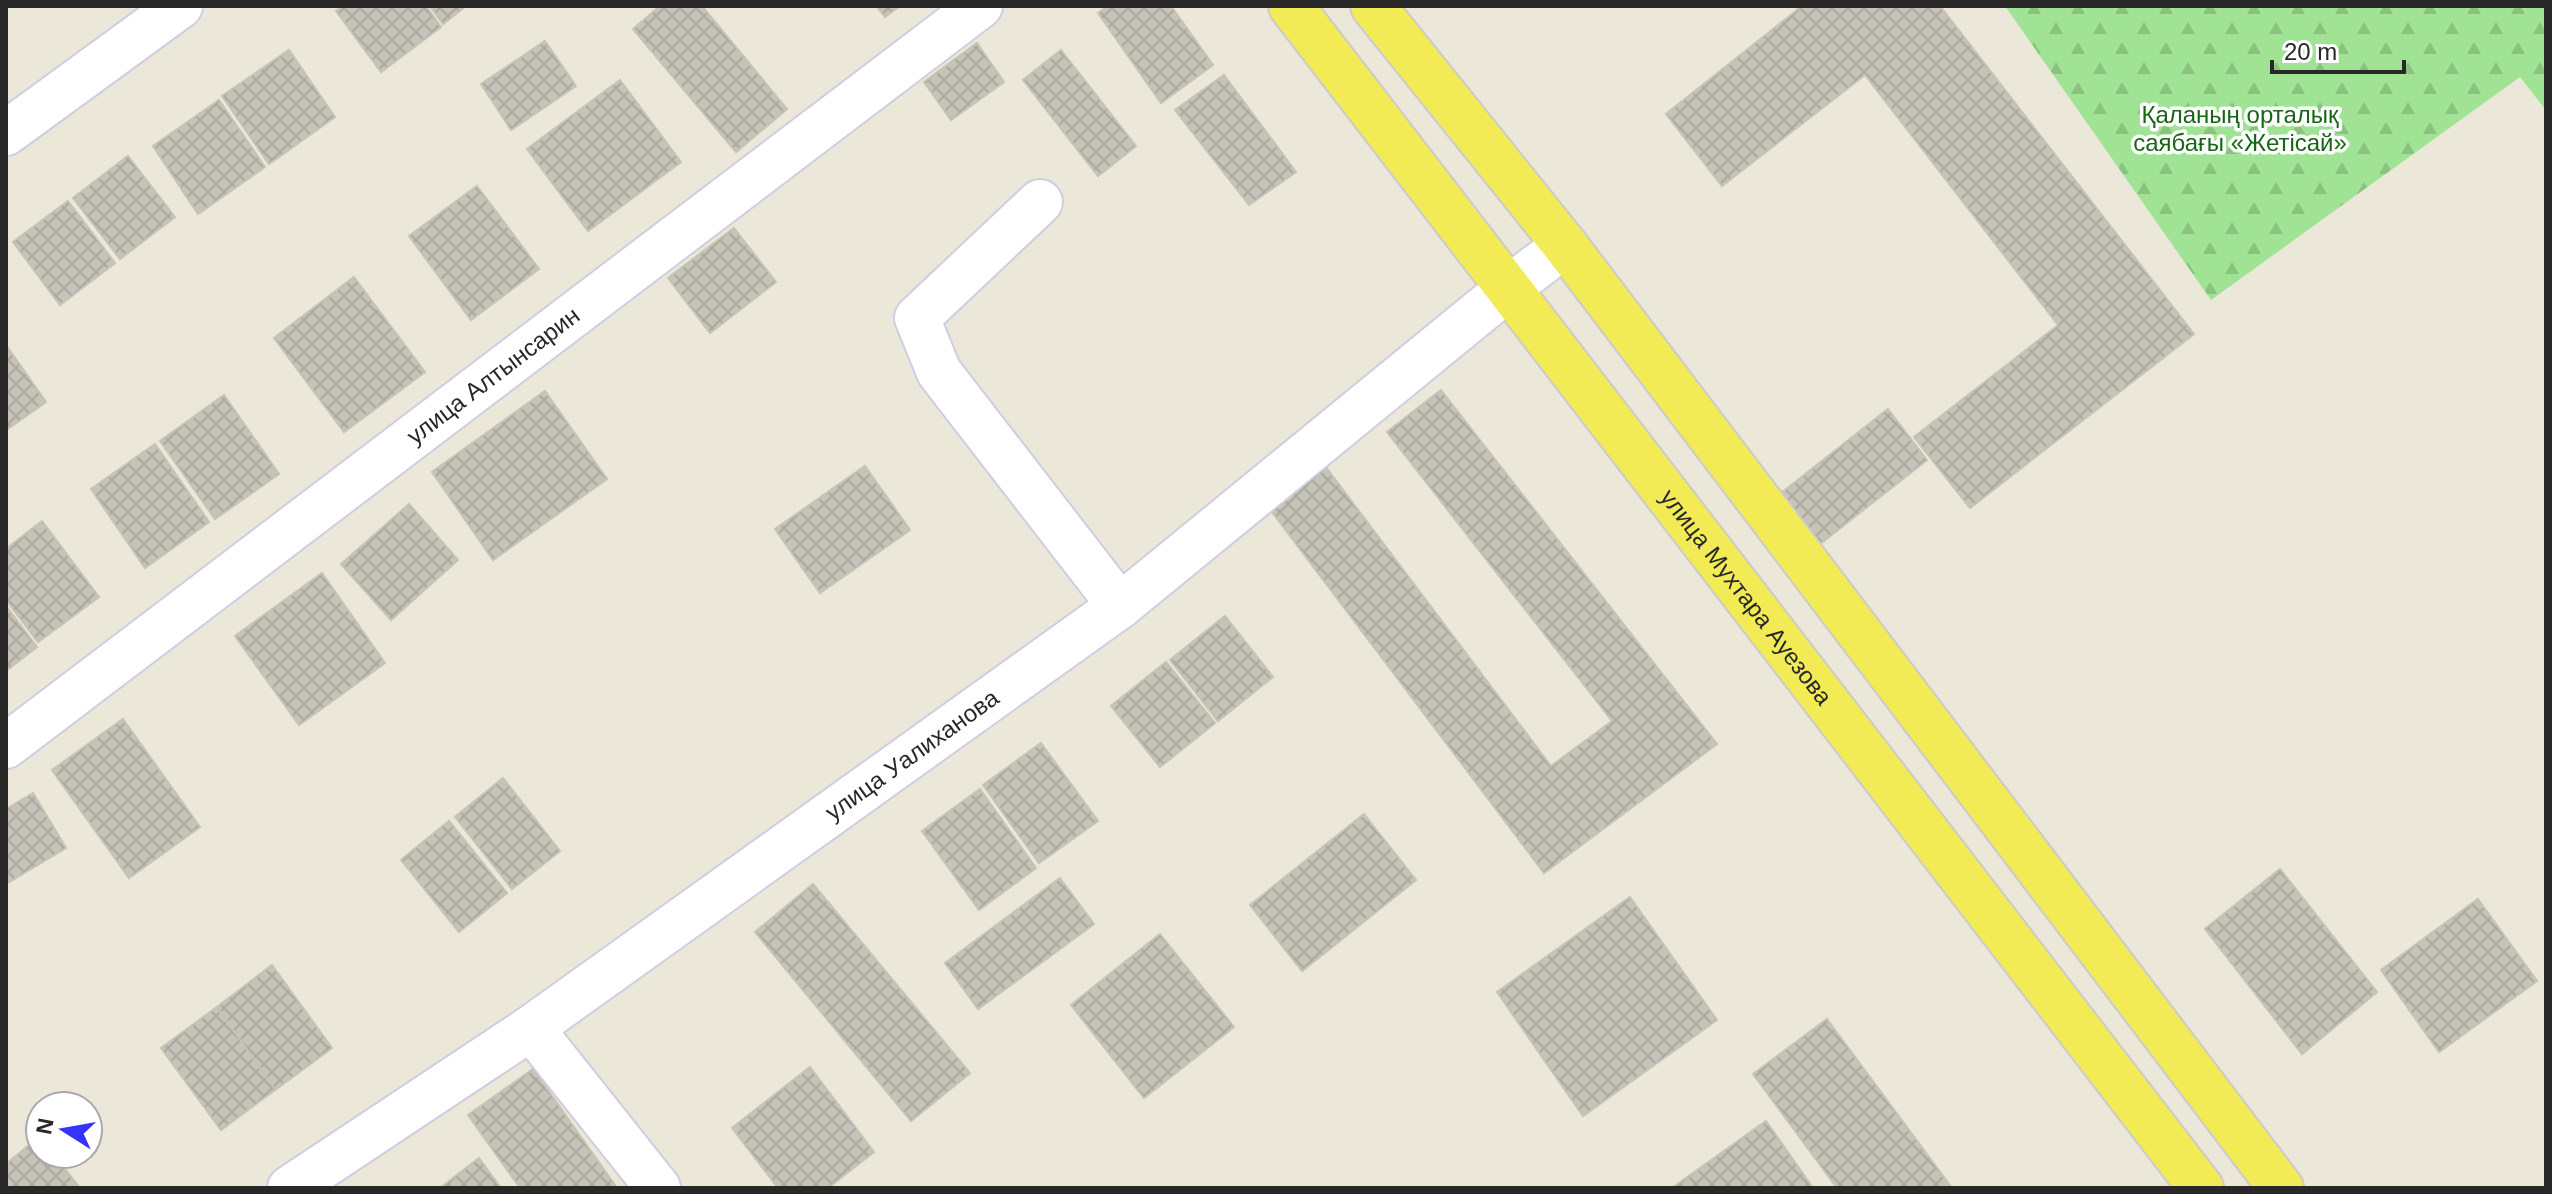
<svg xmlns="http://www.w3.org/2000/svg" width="2552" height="1194" font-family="Arial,sans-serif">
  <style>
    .forest { fill: url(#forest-firs) }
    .building { fill: url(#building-cross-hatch); stroke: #c6c3b3; stroke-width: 2 }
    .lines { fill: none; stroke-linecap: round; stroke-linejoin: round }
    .minor-casing { stroke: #cecee2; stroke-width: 48 }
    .major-casing { stroke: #cbcbcb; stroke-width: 48 }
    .minor { stroke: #fff; stroke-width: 44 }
    .major { stroke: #f3eb56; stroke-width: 44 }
    .labels { text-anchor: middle; stroke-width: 7; stroke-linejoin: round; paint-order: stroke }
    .park-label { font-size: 24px; fill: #196518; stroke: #fff }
    .street-label { font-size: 24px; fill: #282828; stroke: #fff }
  </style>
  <defs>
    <pattern id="forest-firs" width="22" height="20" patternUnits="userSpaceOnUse" patternTransform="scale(2)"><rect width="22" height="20" fill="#a0e394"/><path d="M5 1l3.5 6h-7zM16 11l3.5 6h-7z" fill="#8ac380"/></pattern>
    <pattern id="building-cross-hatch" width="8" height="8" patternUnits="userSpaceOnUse" patternTransform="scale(2)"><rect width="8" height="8" fill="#c6c3b9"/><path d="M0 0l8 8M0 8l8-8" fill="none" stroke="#aaa89f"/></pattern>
  </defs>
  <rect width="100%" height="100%" fill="#ebe7d9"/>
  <polygon class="forest" points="2005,6 2546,6 2546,110 2520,77 2211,300"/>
  <g class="building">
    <polygon points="343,6 426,6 441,27 381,72 336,11"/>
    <polygon points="430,6 466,6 443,24"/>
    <polygon points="660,6 702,6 787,109 736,152 633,29"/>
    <polygon points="876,6 900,6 885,17"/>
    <polygon points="1108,6 1171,6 1213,65 1161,103 1098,13"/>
    <polygon points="1802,6 1940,6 2194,334 1970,508 1914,437 2058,325 1865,75 1722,186 1666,114"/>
    <polygon points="545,41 576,86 511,130 481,84"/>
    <polygon points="977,43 1004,82 951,120 924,82"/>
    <polygon points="289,50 335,117 269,164 222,96"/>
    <polygon points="1061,50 1136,146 1098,176 1023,80"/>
    <polygon points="1224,75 1296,172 1249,205 1175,110"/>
    <polygon points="620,80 681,162 588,231 527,149"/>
    <polygon points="219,100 265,167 198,214 153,146"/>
    <polygon points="128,156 175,217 120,259 73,198"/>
    <polygon points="477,186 539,269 471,320 409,236"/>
    <polygon points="68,201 115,263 60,305 13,242"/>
    <polygon points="734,228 776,282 710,333 668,278"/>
    <polygon points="354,277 425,372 344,432 274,338"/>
    <polygon points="6,345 46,402 6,430"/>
    <polygon points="1441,390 1717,744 1544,873 1269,508 1325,466 1551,766 1612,721 1387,432"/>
    <polygon points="545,391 607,479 493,560 432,472"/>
    <polygon points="224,395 279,474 215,519 160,441"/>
    <polygon points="1888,409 1927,460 1820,544 1780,494"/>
    <polygon points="155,444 209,522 145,568 91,489"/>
    <polygon points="865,466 910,530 820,593 775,529"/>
    <polygon points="409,504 458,560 391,620 341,564"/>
    <polygon points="42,521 99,597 38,642 6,600 6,549"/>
    <polygon points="322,573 385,663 299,725 235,636"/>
    <polygon points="6,606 37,647 6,671"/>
    <polygon points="1225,616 1273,677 1218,721 1170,660"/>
    <polygon points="1166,662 1215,723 1160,767 1111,706"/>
    <polygon points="123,719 200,827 129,878 52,770"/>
    <polygon points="1041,743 1098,821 1039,863 983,785"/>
    <polygon points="503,778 560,851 512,889 455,817"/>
    <polygon points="980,789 1036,868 979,910 922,831"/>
    <polygon points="33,793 66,848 6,884 6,809"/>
    <polygon points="1364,814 1416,880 1302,971 1250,905"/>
    <polygon points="449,821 507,893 459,932 401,860"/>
    <polygon points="2280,869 2377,992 2302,1054 2205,929"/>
    <polygon points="1060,878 1094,924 978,1009 945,963"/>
    <polygon points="813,884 970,1073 911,1121 755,932"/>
    <polygon points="1630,897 1717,1020 1583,1116 1497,992"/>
    <polygon points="2478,899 2537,981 2439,1052 2381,970"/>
    <polygon points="1160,934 1234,1027 1144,1098 1071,1005"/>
    <polygon points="272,965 332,1048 275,1090 217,1007"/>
    <polygon points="217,1007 275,1090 221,1130 161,1048"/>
    <polygon points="1827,1019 1952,1188 1837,1188 1753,1074"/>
    <polygon points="810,1067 874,1152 828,1188 778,1188 732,1128"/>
    <polygon points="533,1069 617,1188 520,1188 468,1115"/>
    <polygon points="1766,1121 1813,1188 1672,1188"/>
    <polygon points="39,1137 40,1154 53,1154 80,1188 6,1188 6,1164"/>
    <polygon points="479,1158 501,1188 440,1188"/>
  </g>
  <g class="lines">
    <defs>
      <g id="minor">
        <polyline points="6,133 180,6"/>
        <polyline points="1040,202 917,318 939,372 1120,606"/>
        <path id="s1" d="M6,746L980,6"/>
        <polyline points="531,1028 658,1188"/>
        <path id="s2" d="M290,1188L531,1028L1120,606L1510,287L1565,245"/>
      </g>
      <g id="major">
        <path id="s3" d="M1291,6L2201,1188"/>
        <polyline points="1373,6 1565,245 2281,1188"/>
      </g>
    </defs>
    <use href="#minor" class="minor-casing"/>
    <use href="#major" class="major-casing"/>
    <use href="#minor" class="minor"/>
    <use href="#major" class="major"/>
  </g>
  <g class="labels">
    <g class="park-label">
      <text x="2240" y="123">Қаланың орталық<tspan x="2240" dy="28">саябағы «Жетісай»</tspan></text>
    </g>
    <g class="street-label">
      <text dy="8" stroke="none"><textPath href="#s1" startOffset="612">улица Алтынсарин</textPath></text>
      <text dy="8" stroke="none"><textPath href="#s3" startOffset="746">улица Мухтара Ауезова</textPath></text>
      <text dy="8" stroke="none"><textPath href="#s2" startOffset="758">улица Уалиханова</textPath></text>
    </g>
  </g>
  <rect width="2552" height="1194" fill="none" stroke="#282828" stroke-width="16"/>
  <g transform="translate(64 1130) rotate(281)"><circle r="38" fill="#ffffff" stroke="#a9a9a9" stroke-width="2"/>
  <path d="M0-6L14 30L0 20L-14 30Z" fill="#3534fd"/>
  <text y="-12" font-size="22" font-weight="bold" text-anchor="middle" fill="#282828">N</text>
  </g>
  <path d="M2272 60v12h132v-12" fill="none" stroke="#282828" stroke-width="4"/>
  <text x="2284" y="60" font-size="24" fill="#282828" stroke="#ffffff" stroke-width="6" paint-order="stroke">20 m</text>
</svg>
